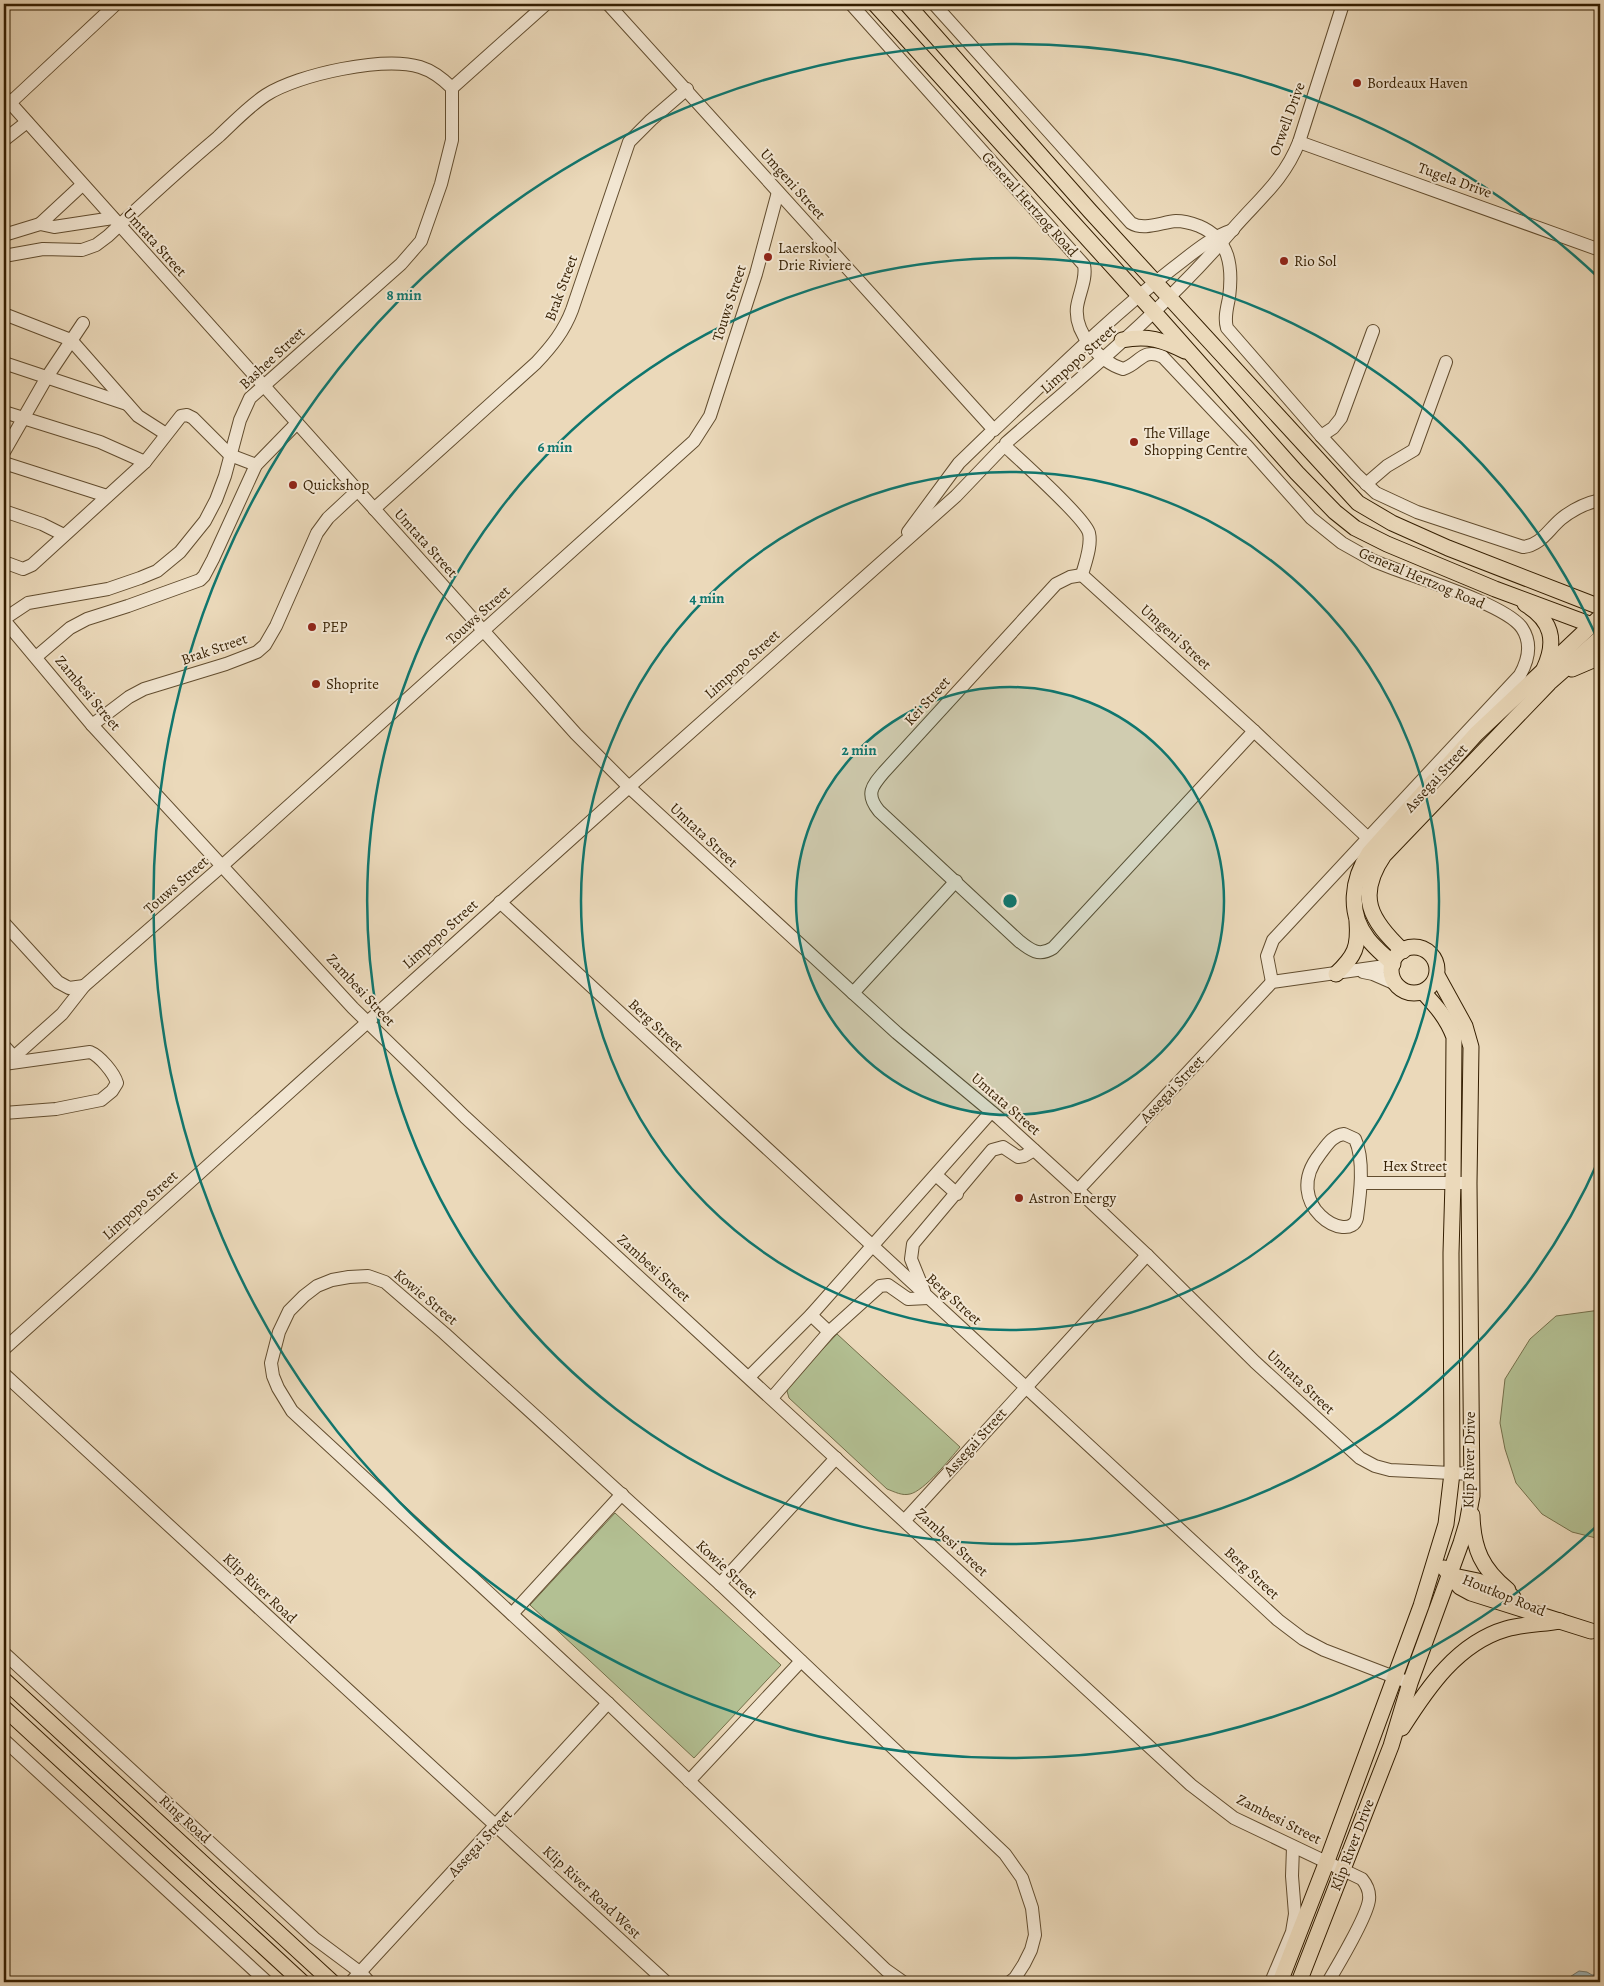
<svg xmlns="http://www.w3.org/2000/svg" width="1604" height="1986" font-family="Alegreya,serif">
  <style>
    .green { fill: #b3c093; stroke: #746f4a }
    .water { fill: #9eb7bc; stroke: #747a71 }
    .lines { fill: none; stroke-linecap: round; stroke-linejoin: round }
    .minor-casing { stroke: #624d2f; stroke-width: 14 }
    .major-casing { stroke: #341e01; stroke-width: 17 }
    .minor { stroke: #f2e6d2; stroke-width: 12 }
    .major { stroke: #ebd9ba; stroke-width: 15 }
    .ring { fill: none; stroke: #0f766e; stroke-width: 2.5 }
    .poi-dot { fill: #8f2418; stroke: #f2e6d2; stroke-width: 2 }
    .labels { text-anchor: middle; stroke-width: 4; stroke-linejoin: round; paint-order: stroke }
    .poi-label { font-size: 15px; fill: #341e01; stroke: #f2e6d2; text-anchor: start }
    .street-label { font-size: 15px; fill: #341e01; stroke: #f2e6d2 }
    .centre { fill: #0f766e; stroke: #f2e6d2; stroke-width: 2.5 }
    .ring-label { font-size: 15px; text-anchor: middle; font-weight: bold; fill: #0f766e; stroke: #f2e6d2; stroke-width: 4; stroke-linejoin: round; paint-order: stroke }
  </style>
  <rect width="100%" height="100%" fill="#ebd9ba"/>
  <filter id="stains"><feTurbulence type="fractalNoise" baseFrequency=".004" numOctaves="4"/><feColorMatrix values="0 0 0 0 .2 0 0 0 0 .09 0 0 0 0 .02 0 0 0 .5 -.17"/></filter>
  <radialGradient id="worn" r=".72"><stop offset=".6" stop-color="#630" stop-opacity="0"/><stop offset="1" stop-color="#630" stop-opacity=".3"/></radialGradient>
  <g class="green">
    <polygon points="1600,1310 1600,1539 1572,1532 1542,1514 1516,1483 1505,1449 1500,1423 1505,1379 1530,1339 1556,1316"/>
    <path d="M837,1334L960,1447C950,1459 924,1491 910,1494C902,1496 895,1492 887,1489L789,1398L787,1391L789,1385Z"/>
    <polygon points="615,1513 781,1665 694,1758 530,1605"/>
  </g>
  <polygon class="water" points="1579,1971 1587,1972 1592,1975 1600,1974 1600,1982 1562,1982"/>
  <g class="lines">
    <defs>
      <g id="minor">
        <path d="M608,4L994,430C1052,375 1109,318 1172,269C1192,254 1209,238 1233,230"/>
        <path d="M851,4L1084,265C1087,279 1079,293 1077,307C1074,333 1100,362 1123,369C1140,364 1142,347 1163,357L1246,445L1311,518L1342,543L1374,561C1406,575 1505,603 1522,628C1532,643 1529,659 1520,675L1273,940L1267,956L1272,982"/>
        <path d="M934,4L1131,223C1144,231 1162,222 1176,221C1184,221 1191,223 1199,226C1230,239 1233,267 1229,298C1227,308 1224,318 1227,328L1321,436L1356,474L1376,493L1417,512L1523,547C1541,545 1548,530 1561,519C1572,510 1586,503 1600,500"/>
        <polyline points="4,96 576,734 629,787 853,993 897,1033 999,1118 1078,1190 1147,1255 1255,1362 1360,1458 1375,1466 1390,1470 1472,1474"/>
        <polyline points="10,103 116,4"/>
        <polyline points="4,140 27,122"/>
        <polyline points="1299,142 1600,250"/>
        <polyline points="40,224 82,185"/>
        <polyline points="4,235 40,224 54,227 113,218"/>
        <path d="M4,256L43,249L82,250L96,245L108,236C144,202 180,169 218,137C233,123 249,106 266,95C299,74 384,56 420,67C433,71 443,79 452,88"/>
        <polyline points="4,314 71,340 138,416 166,434"/>
        <polyline points="4,363 127,404"/>
        <polyline points="4,412 100,442 145,462"/>
        <polyline points="1321,436 1333,428 1341,418 1373,331"/>
        <path d="M1006,443C1084,375 1166,308 1233,229C1259,199 1284,180 1299,142L1343,4"/>
        <path d="M1005,446C1020,460 1085,518 1089,533C1092,546 1085,563 1082,575L1254,731L1367,837"/>
        <polyline points="4,452 47,377 83,323"/>
        <polyline points="4,463 107,496"/>
        <polyline points="1366,484 1387,466 1414,450 1446,362"/>
        <path d="M374,509L536,363C552,346 564,331 572,310L629,142L651,120L687,89"/>
        <polyline points="4,511 42,524 64,535"/>
        <polyline points="908,532 959,463 989,434"/>
        <polyline points="4,562 23,569 32,565 145,462 181,416 187,415 193,418 230,455 256,465"/>
        <path d="M1082,575L1070,577L1056,584L884,772C872,786 865,794 879,811L1019,941C1030,950 1039,957 1053,948L1254,731"/>
        <polyline points="4,619 28,603 108,589 140,578 157,571 180,552 205,521 216,500 225,476 240,420 250,398 401,264 421,241 441,184 452,140 452,88 546,4"/>
        <path d="M4,620L92,725L353,1008L465,1117L1191,1785L1234,1818L1362,1879C1367,1885 1370,1892 1369,1900C1367,1916 1337,1967 1328,1982"/>
        <polyline points="36,657 70,628 87,619 128,606 200,580 204,576 213,559 256,465 297,423"/>
        <polyline points="92,725 129,697 144,689 226,664 257,652 265,645 276,626 317,533 328,518 357,491"/>
        <polyline points="500,902 1278,1620 1303,1639 1324,1650 1410,1683"/>
        <polyline points="4,923 58,982 69,988 84,986"/>
        <polyline points="1363,972 1373,974 1396,984"/>
        <polyline points="853,993 956,881"/>
        <polyline points="4,1046 13,1056"/>
        <path d="M4,1064L90,1052C100,1056 114,1073 117,1083L112,1091L101,1100L56,1109L4,1113"/>
        <polyline points="6,1064 62,1014 84,986 223,865 694,441 710,416 756,274 778,192"/>
        <path d="M1344,1134L1355,1139C1365,1160 1360,1196 1357,1218C1350,1246 1279,1205 1320,1154C1327,1145 1333,1135 1344,1134Z"/>
        <polyline points="936,1175 957,1194"/>
        <polyline points="1361,1183 1462,1183"/>
        <polyline points="1078,1190 1272,982 1392,965"/>
        <polyline points="924,1291 911,1259 913,1244 992,1150 1003,1147 1018,1157 1024,1156 1034,1150"/>
        <polyline points="811,1315 829,1332"/>
        <polyline points="4,1349 629,787 956,496 1002,448"/>
        <polyline points="4,1374 666,1982"/>
        <polyline points="749,1377 811,1315 991,1112"/>
        <polyline points="772,1398 829,1332 880,1286 888,1285 908,1299 928,1298"/>
        <polyline points="905,1520 1147,1255"/>
        <polyline points="720,1584 836,1458"/>
        <polyline points="512,1614 622,1494"/>
        <polyline points="4,1653 314,1938 361,1973 369,1982"/>
        <polyline points="4,1740 267,1982"/>
        <polyline points="689,1781 801,1661"/>
        <polyline points="351,1982 608,1703"/>
        <polyline points="903,1982 886,1970 608,1703 292,1411 278,1388 273,1376 271,1363 279,1332 289,1311 304,1296 317,1286 332,1280 349,1277 368,1276 385,1282 444,1333 720,1584 1005,1854 1022,1878 1032,1908 1035,1935 1031,1950 1024,1964 1015,1978 1010,1982"/>
        <polyline points="1271,1982 1292,1932 1295,1914 1292,1876 1293,1847"/>
      </g>
      <g id="major">
        <polyline points="875,4 1154,312 1297,473 1335,512 1355,528 1387,544 1495,589 1600,628"/>
        <polyline points="907,4 1090,211 1358,503 1392,523 1448,548 1600,607"/>
        <path d="M1122,340C1149,335 1162,340 1185,351"/>
        <path d="M1525,604C1552,620 1557,641 1544,669"/>
        <polyline points="1572,669 1600,657"/>
        <circle cx="1414" cy="970" r="23"/>
        <path d="M1403,951C1370,920 1356,896 1384,855L1549,683L1600,638"/>
        <path d="M1393,964C1385,956 1375,948 1368,939C1347,913 1352,879 1369,853L1476,734L1598,619"/>
        <path d="M1336,974C1355,956 1359,947 1357,921"/>
        <path d="M1472,1515C1473,1549 1482,1569 1508,1590"/>
        <polyline points="1444,1568 1460,1587 1471,1593 1591,1631"/>
        <polyline points="1449,1575 1478,1581 1513,1597"/>
        <polyline points="4,1680 332,1982"/>
        <polyline points="4,1708 302,1982"/>
        <path d="M1402,1728C1428,1687 1458,1643 1506,1629C1524,1624 1542,1624 1560,1621"/>
        <path d="M1280,1982L1327,1861L1421,1606L1446,1524L1452,1473L1451,1253L1453,1182L1454,1037C1447,1018 1436,1006 1423,992"/>
        <polyline points="1299,1982 1391,1746 1410,1683 1461,1543 1467,1523 1472,1496 1469,1183 1471,1047 1465,1026 1437,975"/>
      </g>
    </defs>
    <use href="#minor" class="minor-casing"/>
    <use href="#major" class="major-casing"/>
    <use href="#minor" class="minor"/>
    <use href="#major" class="major"/>
  </g>
  <circle cx="1010" cy="901" r="214" fill="#0f766e" fill-opacity=".12"/>
  <g class="ring">
    <circle cx="1010" cy="901" r="214"/>
    <circle cx="1010" cy="901" r="429"/>
    <path d="M1600 1157A643 643 0 1 1 1600 645"/>
    <path d="M1600 1523A857 857 0 1 1 1600 279"/>
  </g>
  <g class="poi-dot">
    <circle cx="1357" cy="83" r="5"/>
    <circle cx="768" cy="257" r="5"/>
    <circle cx="1284" cy="261" r="5"/>
    <circle cx="1134" cy="442" r="5"/>
    <circle cx="293" cy="485" r="5"/>
    <circle cx="312" cy="627" r="5"/>
    <circle cx="316" cy="684" r="5"/>
    <circle cx="1019" cy="1198" r="5"/>
  </g>
  <g class="labels">
    <g class="poi-label">
      <text x="1367" y="88">Bordeaux Haven</text>
      <text x="778" y="253">Laerskool<tspan x="778" dy="17">Drie Riviere</tspan></text>
      <text x="1294" y="266">Rio Sol</text>
      <text x="1144" y="438">The Village<tspan x="1144" dy="17">Shopping Centre</tspan></text>
      <text x="303" y="490">Quickshop</text>
      <text x="322" y="632">PEP</text>
      <text x="326" y="689">Shoprite</text>
      <text x="1029" y="1203">Astron Energy</text>
    </g>
    <g class="street-label">
      <text transform="translate(1287 119) rotate(-70)" y="5">Orwell Drive</text>
      <text transform="translate(1455 180) rotate(20)" y="5">Tugela Drive</text>
      <text transform="translate(793 184) rotate(48)" y="5">Umgeni Street</text>
      <text transform="translate(1030 204) rotate(48)" y="5">General Hertzog Road</text>
      <text transform="translate(155 242) rotate(48)" y="5">Umtata Street</text>
      <text transform="translate(561 288) rotate(-70)" y="5">Brak Street</text>
      <text transform="translate(729 303) rotate(-72)" y="5">Touws Street</text>
      <text transform="translate(272 358) rotate(-43)" y="5">Bashee Street</text>
      <text transform="translate(1078 359) rotate(-42)" y="5">Limpopo Street</text>
      <text transform="translate(426 543) rotate(48)" y="5">Umtata Street</text>
      <text transform="translate(1422 578) rotate(23)" y="5">General Hertzog Road</text>
      <text transform="translate(478 615) rotate(-42)" y="5">Touws Street</text>
      <text transform="translate(1176 637) rotate(42)" y="5">Umgeni Street</text>
      <text transform="translate(214 649) rotate(-19)" y="5">Brak Street</text>
      <text transform="translate(742 664) rotate(-42)" y="5">Limpopo Street</text>
      <text transform="translate(88 693) rotate(50)" y="5">Zambesi Street</text>
      <text transform="translate(927 701) rotate(-48)" y="5">Kei Street</text>
      <text transform="translate(1436 778) rotate(-48)" y="5">Assegai Street</text>
      <text transform="translate(704 835) rotate(43)" y="5">Umtata Street</text>
      <text transform="translate(176 885) rotate(-41)" y="5">Touws Street</text>
      <text transform="translate(440 934) rotate(-42)" y="5">Limpopo Street</text>
      <text transform="translate(361 990) rotate(47)" y="5">Zambesi Street</text>
      <text transform="translate(656 1025) rotate(43)" y="5">Berg Street</text>
      <text transform="translate(1172 1089) rotate(-47)" y="5">Assegai Street</text>
      <text transform="translate(1006 1104) rotate(41)" y="5">Umtata Street</text>
      <text x="1415" y="1171">Hex Street</text>
      <text transform="translate(140 1205) rotate(-42)" y="5">Limpopo Street</text>
      <text transform="translate(654 1268) rotate(42)" y="5">Zambesi Street</text>
      <text transform="translate(426 1297) rotate(40)" y="5">Kowie Street</text>
      <text transform="translate(954 1299) rotate(42)" y="5">Berg Street</text>
      <text transform="translate(1301 1382) rotate(43)" y="5">Umtata Street</text>
      <text transform="translate(975 1442) rotate(-48)" y="5">Assegai Street</text>
      <text transform="translate(1469 1460) rotate(-89)" y="5">Klip River Drive</text>
      <text transform="translate(952 1542) rotate(43)" y="5">Zambesi Street</text>
      <text transform="translate(727 1569) rotate(43)" y="5">Kowie Street</text>
      <text transform="translate(1252 1573) rotate(43)" y="5">Berg Street</text>
      <text transform="translate(260 1588) rotate(43)" y="5">Klip River Road</text>
      <text transform="translate(1504 1595) rotate(22)" y="5">Houtkop Road</text>
      <text transform="translate(185 1819) rotate(42)" y="5">Ring Road</text>
      <text transform="translate(1279 1819) rotate(27)" y="5">Zambesi Street</text>
      <text transform="translate(480 1843) rotate(-47)" y="5">Assegai Street</text>
      <text transform="translate(1352 1845) rotate(-69)" y="5">Klip River Drive</text>
      <text transform="translate(592 1892) rotate(43)" y="5">Klip River Road West</text>
    </g>
  </g>
  <circle cx="1010" cy="901" r="8" class="centre"/>
  <g class="ring-label">
    <text x="404" y="300">8 min</text>
    <text x="555" y="452">6 min</text>
    <text x="707" y="603">4 min</text>
    <text x="859" y="755">2 min</text>
  </g>
  <rect width="1604" height="1986" fill="none" stroke="#ebd9ba" stroke-width="20"/>
  <rect x="5" y="5" width="1594" height="1976" fill="none" stroke="#341e01" stroke-width="2.5"/>
  <rect x="10" y="10" width="1584" height="1966" fill="none" stroke="#341e01"/>
  <rect width="100%" height="100%" filter="url(#stains)"/>
  <rect width="100%" height="100%" fill="url(#worn)"/>
</svg>
